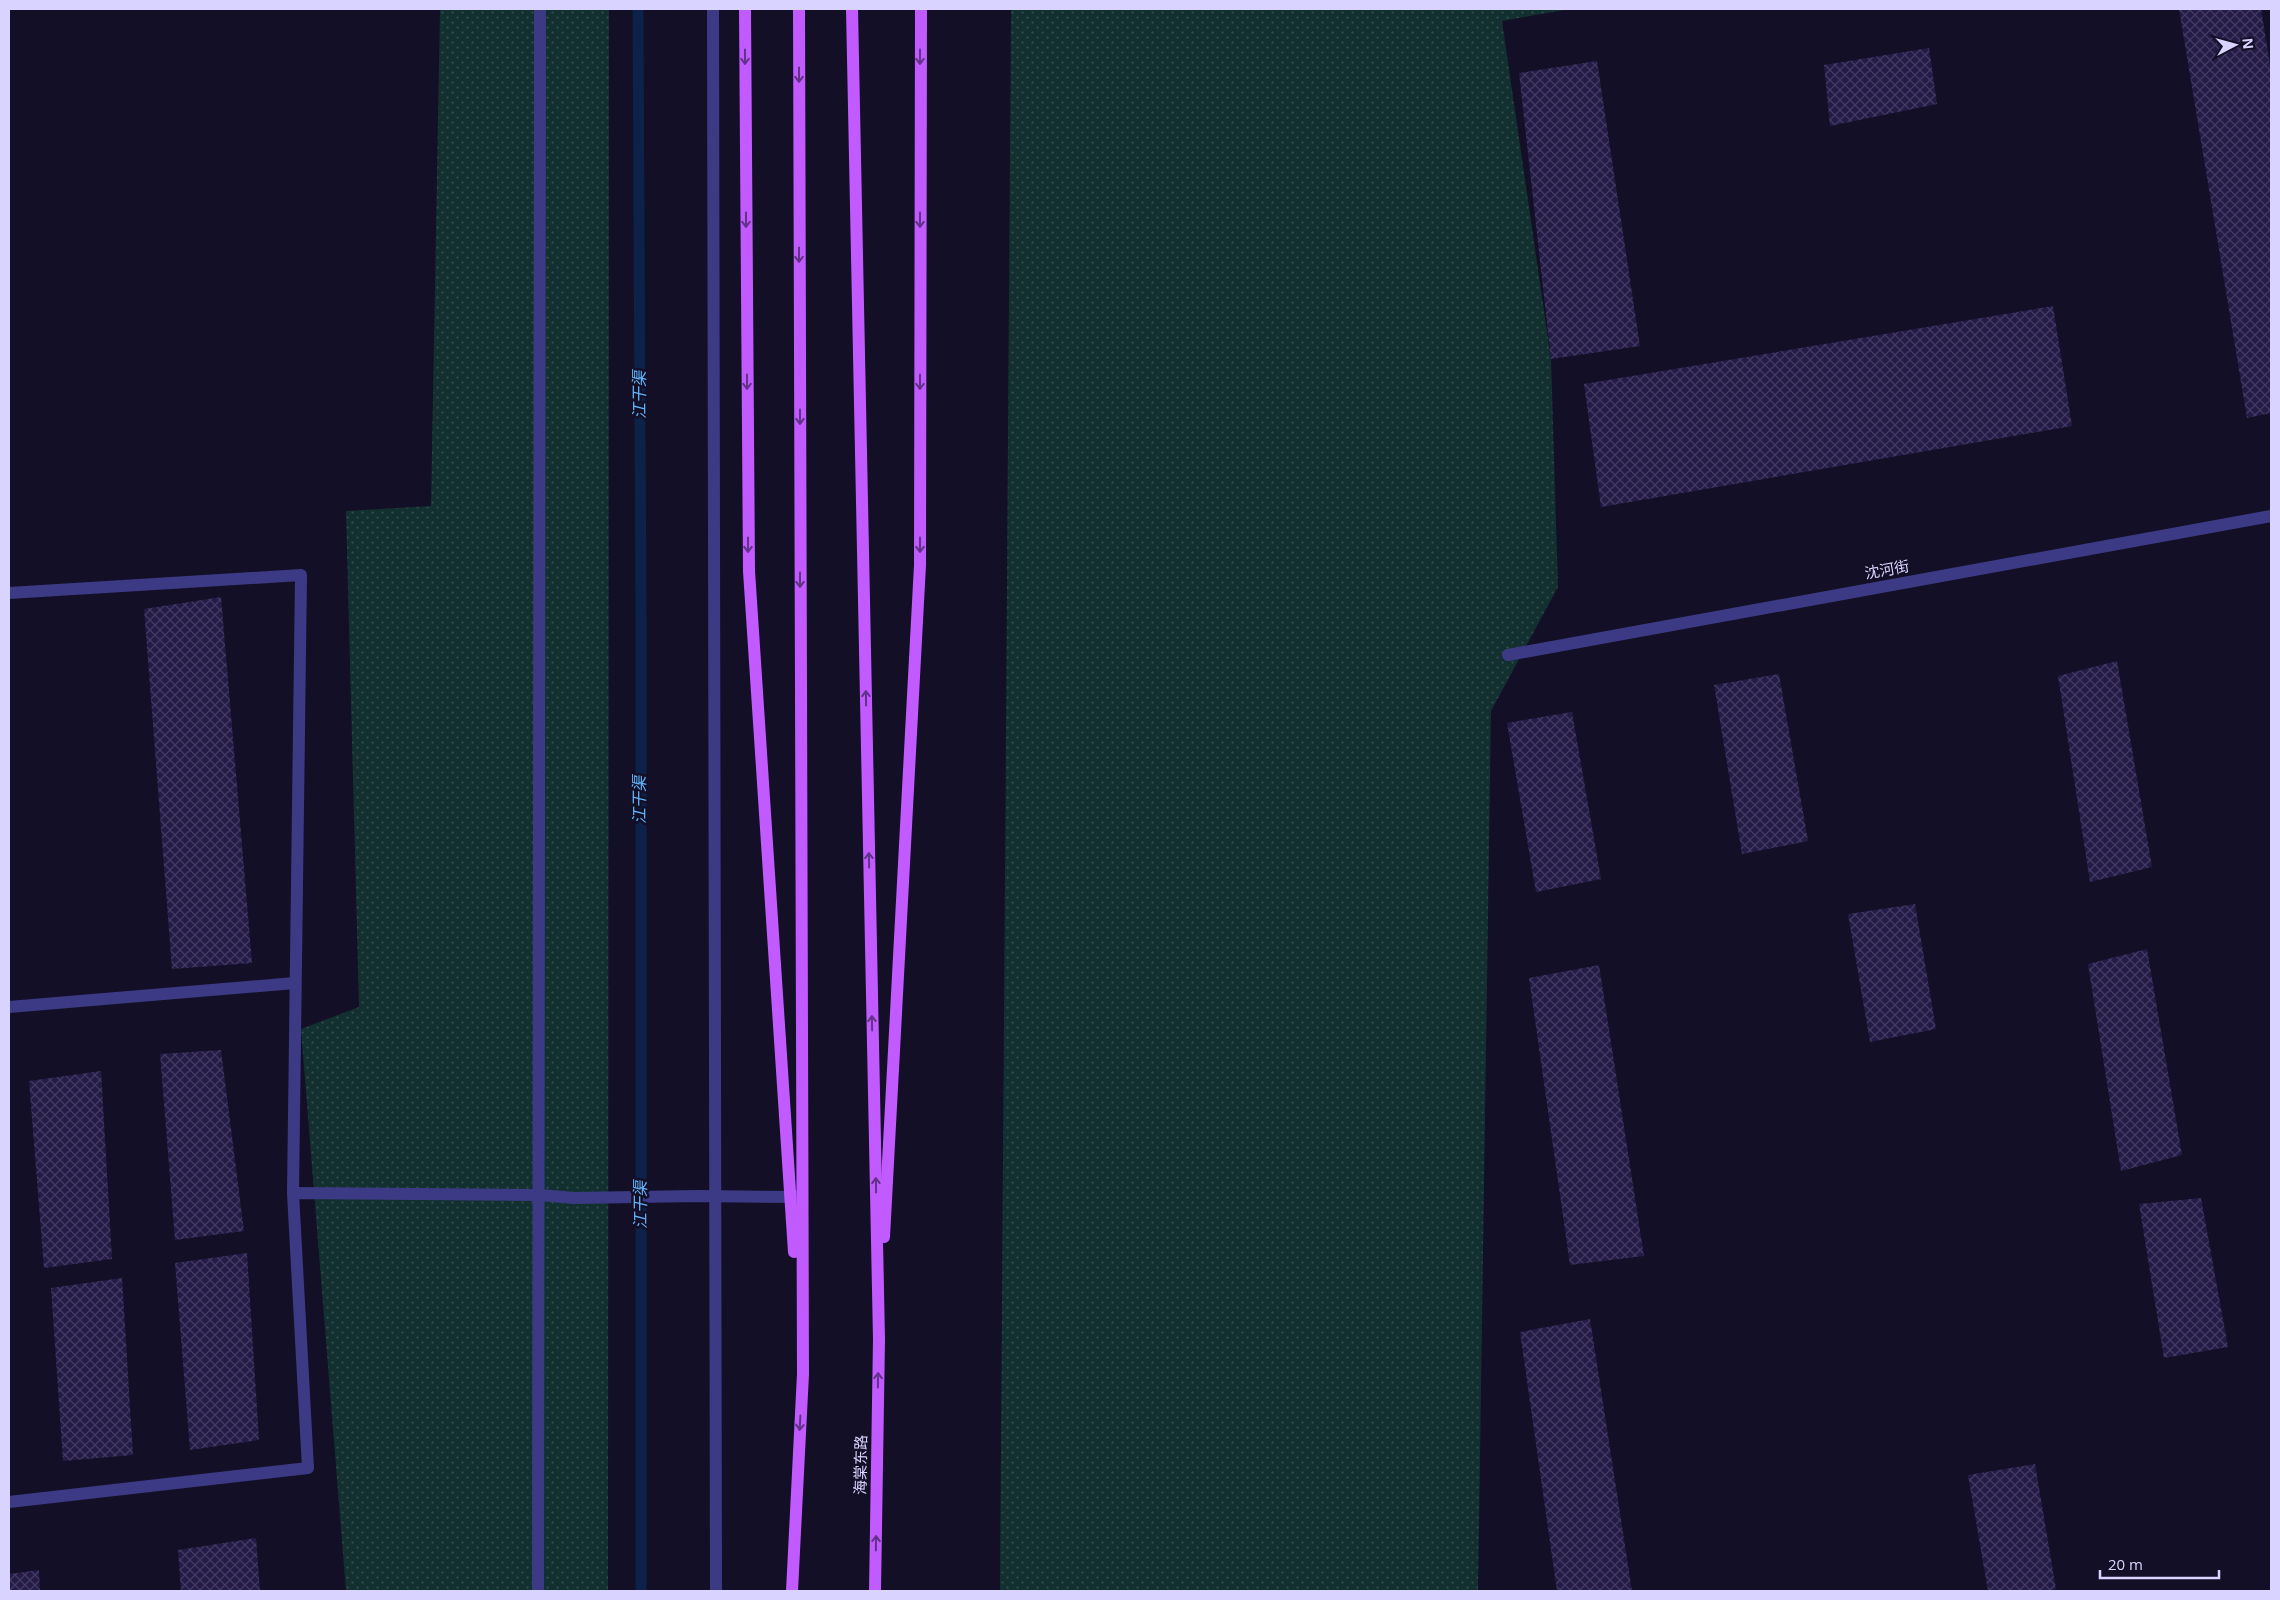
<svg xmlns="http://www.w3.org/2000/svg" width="2280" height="1600" font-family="'Open Sans','Noto Sans SC',sans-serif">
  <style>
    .grass { fill: url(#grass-dots) }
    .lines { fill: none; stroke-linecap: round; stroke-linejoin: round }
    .stream { stroke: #0c2248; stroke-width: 11 }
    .building { fill: url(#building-cross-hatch) }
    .minor { stroke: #3d3a85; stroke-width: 12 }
    .major { stroke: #c25bff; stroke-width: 12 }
    .oneway { stroke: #623188 }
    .labels { text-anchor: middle; stroke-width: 5; stroke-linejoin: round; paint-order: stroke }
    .street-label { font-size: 15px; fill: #d9d4ff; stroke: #130f26 }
    .water-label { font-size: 16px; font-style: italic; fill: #62b6ff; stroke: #130f26 }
  </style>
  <defs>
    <pattern id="grass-dots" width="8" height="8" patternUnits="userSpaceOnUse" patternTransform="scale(1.25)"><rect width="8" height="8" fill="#12302f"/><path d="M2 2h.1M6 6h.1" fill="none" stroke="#344d4e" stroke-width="1.8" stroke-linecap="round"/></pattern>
    <pattern id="building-cross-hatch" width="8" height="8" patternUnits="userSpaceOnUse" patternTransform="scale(1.25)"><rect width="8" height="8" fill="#241b47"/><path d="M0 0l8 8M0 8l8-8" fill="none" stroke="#433b63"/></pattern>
  </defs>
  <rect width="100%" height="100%" fill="#130f26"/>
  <g class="grass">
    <polygon points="440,9 609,9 608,1591 346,1591 301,1029 359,1007 346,511 431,506"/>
    <polygon points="1011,9 1570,9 1502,21 1551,359 1558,587 1491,711 1478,1591 1000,1591"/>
  </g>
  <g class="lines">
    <polyline class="stream" points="638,9 641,620 641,1591"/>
  </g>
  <g class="building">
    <polygon points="2179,9 2261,9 2271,71 2271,413 2247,418"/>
    <polygon points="1929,48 1937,104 1830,126 1824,65"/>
    <polygon points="1597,61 1640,346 1551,359 1519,73"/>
    <polygon points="2053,306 2072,426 1601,507 1584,384"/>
    <polygon points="221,597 252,963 172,969 144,609"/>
    <polygon points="2117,661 2152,867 2090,882 2058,676"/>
    <polygon points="1779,674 1808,841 1742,854 1714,685"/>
    <polygon points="1572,712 1601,879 1536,892 1507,723"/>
    <polygon points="1915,904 1936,1029 1870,1042 1848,914"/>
    <polygon points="2147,949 2182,1155 2121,1171 2088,964"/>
    <polygon points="1599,965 1644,1256 1570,1265 1529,978"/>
    <polygon points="221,1050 244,1231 175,1240 160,1054"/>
    <polygon points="101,1071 112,1259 44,1268 29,1081"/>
    <polygon points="2201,1198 2228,1347 2164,1358 2139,1204"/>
    <polygon points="247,1253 259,1440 190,1450 175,1263"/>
    <polygon points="122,1278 133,1455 63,1461 51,1288"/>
    <polygon points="1590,1319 1632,1591 1557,1591 1520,1332"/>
    <polygon points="2035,1464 2056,1589 2045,1591 1988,1591 1968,1475"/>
    <polygon points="256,1538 260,1591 181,1591 178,1550"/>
    <polygon points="39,1570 40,1591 9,1591 9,1574"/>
  </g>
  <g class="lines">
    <g class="minor">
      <polyline points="713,9 716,1591"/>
      <polyline points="9,593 301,575 293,1193"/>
      <polyline points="1508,655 2271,516"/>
      <polyline points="9,1007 295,983"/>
      <polyline points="9,1502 308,1468 293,1193 540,1195 574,1198 698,1196 800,1197"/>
      <polyline points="538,1591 540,9"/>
    </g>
    <g class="major">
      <polyline points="745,9 749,571 794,1252"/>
      <polyline points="852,9 879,1339 875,1591"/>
      <polyline points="884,1237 920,565 921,9"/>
      <polyline points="792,1591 803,1374 799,9"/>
    </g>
  </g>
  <defs><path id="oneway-shaft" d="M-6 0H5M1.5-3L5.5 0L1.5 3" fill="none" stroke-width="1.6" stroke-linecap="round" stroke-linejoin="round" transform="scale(1.25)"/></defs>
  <g class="oneway">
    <use href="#oneway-shaft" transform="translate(745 57) rotate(90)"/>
    <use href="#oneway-shaft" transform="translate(920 57) rotate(90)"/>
    <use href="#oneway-shaft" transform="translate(799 75) rotate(90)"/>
    <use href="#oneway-shaft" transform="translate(746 220) rotate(90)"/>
    <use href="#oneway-shaft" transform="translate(920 220) rotate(90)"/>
    <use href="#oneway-shaft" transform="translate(799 255) rotate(90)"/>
    <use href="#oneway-shaft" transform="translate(747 382) rotate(90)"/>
    <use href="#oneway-shaft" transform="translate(920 382) rotate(90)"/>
    <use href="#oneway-shaft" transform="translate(800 417) rotate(90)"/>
    <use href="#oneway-shaft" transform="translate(748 545) rotate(90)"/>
    <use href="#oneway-shaft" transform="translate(920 545) rotate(90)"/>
    <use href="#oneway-shaft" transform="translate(800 580) rotate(90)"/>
    <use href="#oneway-shaft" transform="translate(866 698) rotate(-91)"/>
    <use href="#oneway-shaft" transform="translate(869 860) rotate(-91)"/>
    <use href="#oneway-shaft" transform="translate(872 1023) rotate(-91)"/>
    <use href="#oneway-shaft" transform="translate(876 1185) rotate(-91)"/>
    <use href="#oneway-shaft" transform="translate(878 1380) rotate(-89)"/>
    <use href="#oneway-shaft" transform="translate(800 1423) rotate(93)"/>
    <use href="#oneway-shaft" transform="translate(876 1543) rotate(-89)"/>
  </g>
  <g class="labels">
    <g class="street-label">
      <text transform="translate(1887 570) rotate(-10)" y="5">沈河街</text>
      <text transform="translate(861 1465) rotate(-89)" y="5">海棠东路</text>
    </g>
    <g class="water-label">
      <text transform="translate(639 395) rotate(-90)" y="6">江干渠</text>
      <text transform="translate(639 800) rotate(-90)" y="6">江干渠</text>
      <text transform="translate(640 1205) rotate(-90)" y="6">江干渠</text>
    </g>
  </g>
  <rect width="2280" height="1600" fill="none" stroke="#d9d4ff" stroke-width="20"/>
  <g transform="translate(2235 45) rotate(84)" stroke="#130f26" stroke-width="4" paint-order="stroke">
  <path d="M0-4L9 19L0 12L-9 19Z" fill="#d9d4ff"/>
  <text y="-8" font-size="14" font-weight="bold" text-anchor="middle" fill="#d9d4ff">N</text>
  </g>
  <path d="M2100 1570v8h119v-8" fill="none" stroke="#d9d4ff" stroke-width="2.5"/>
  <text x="2108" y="1570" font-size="15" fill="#d9d4ff" stroke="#130f26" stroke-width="4" paint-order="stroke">20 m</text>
</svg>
